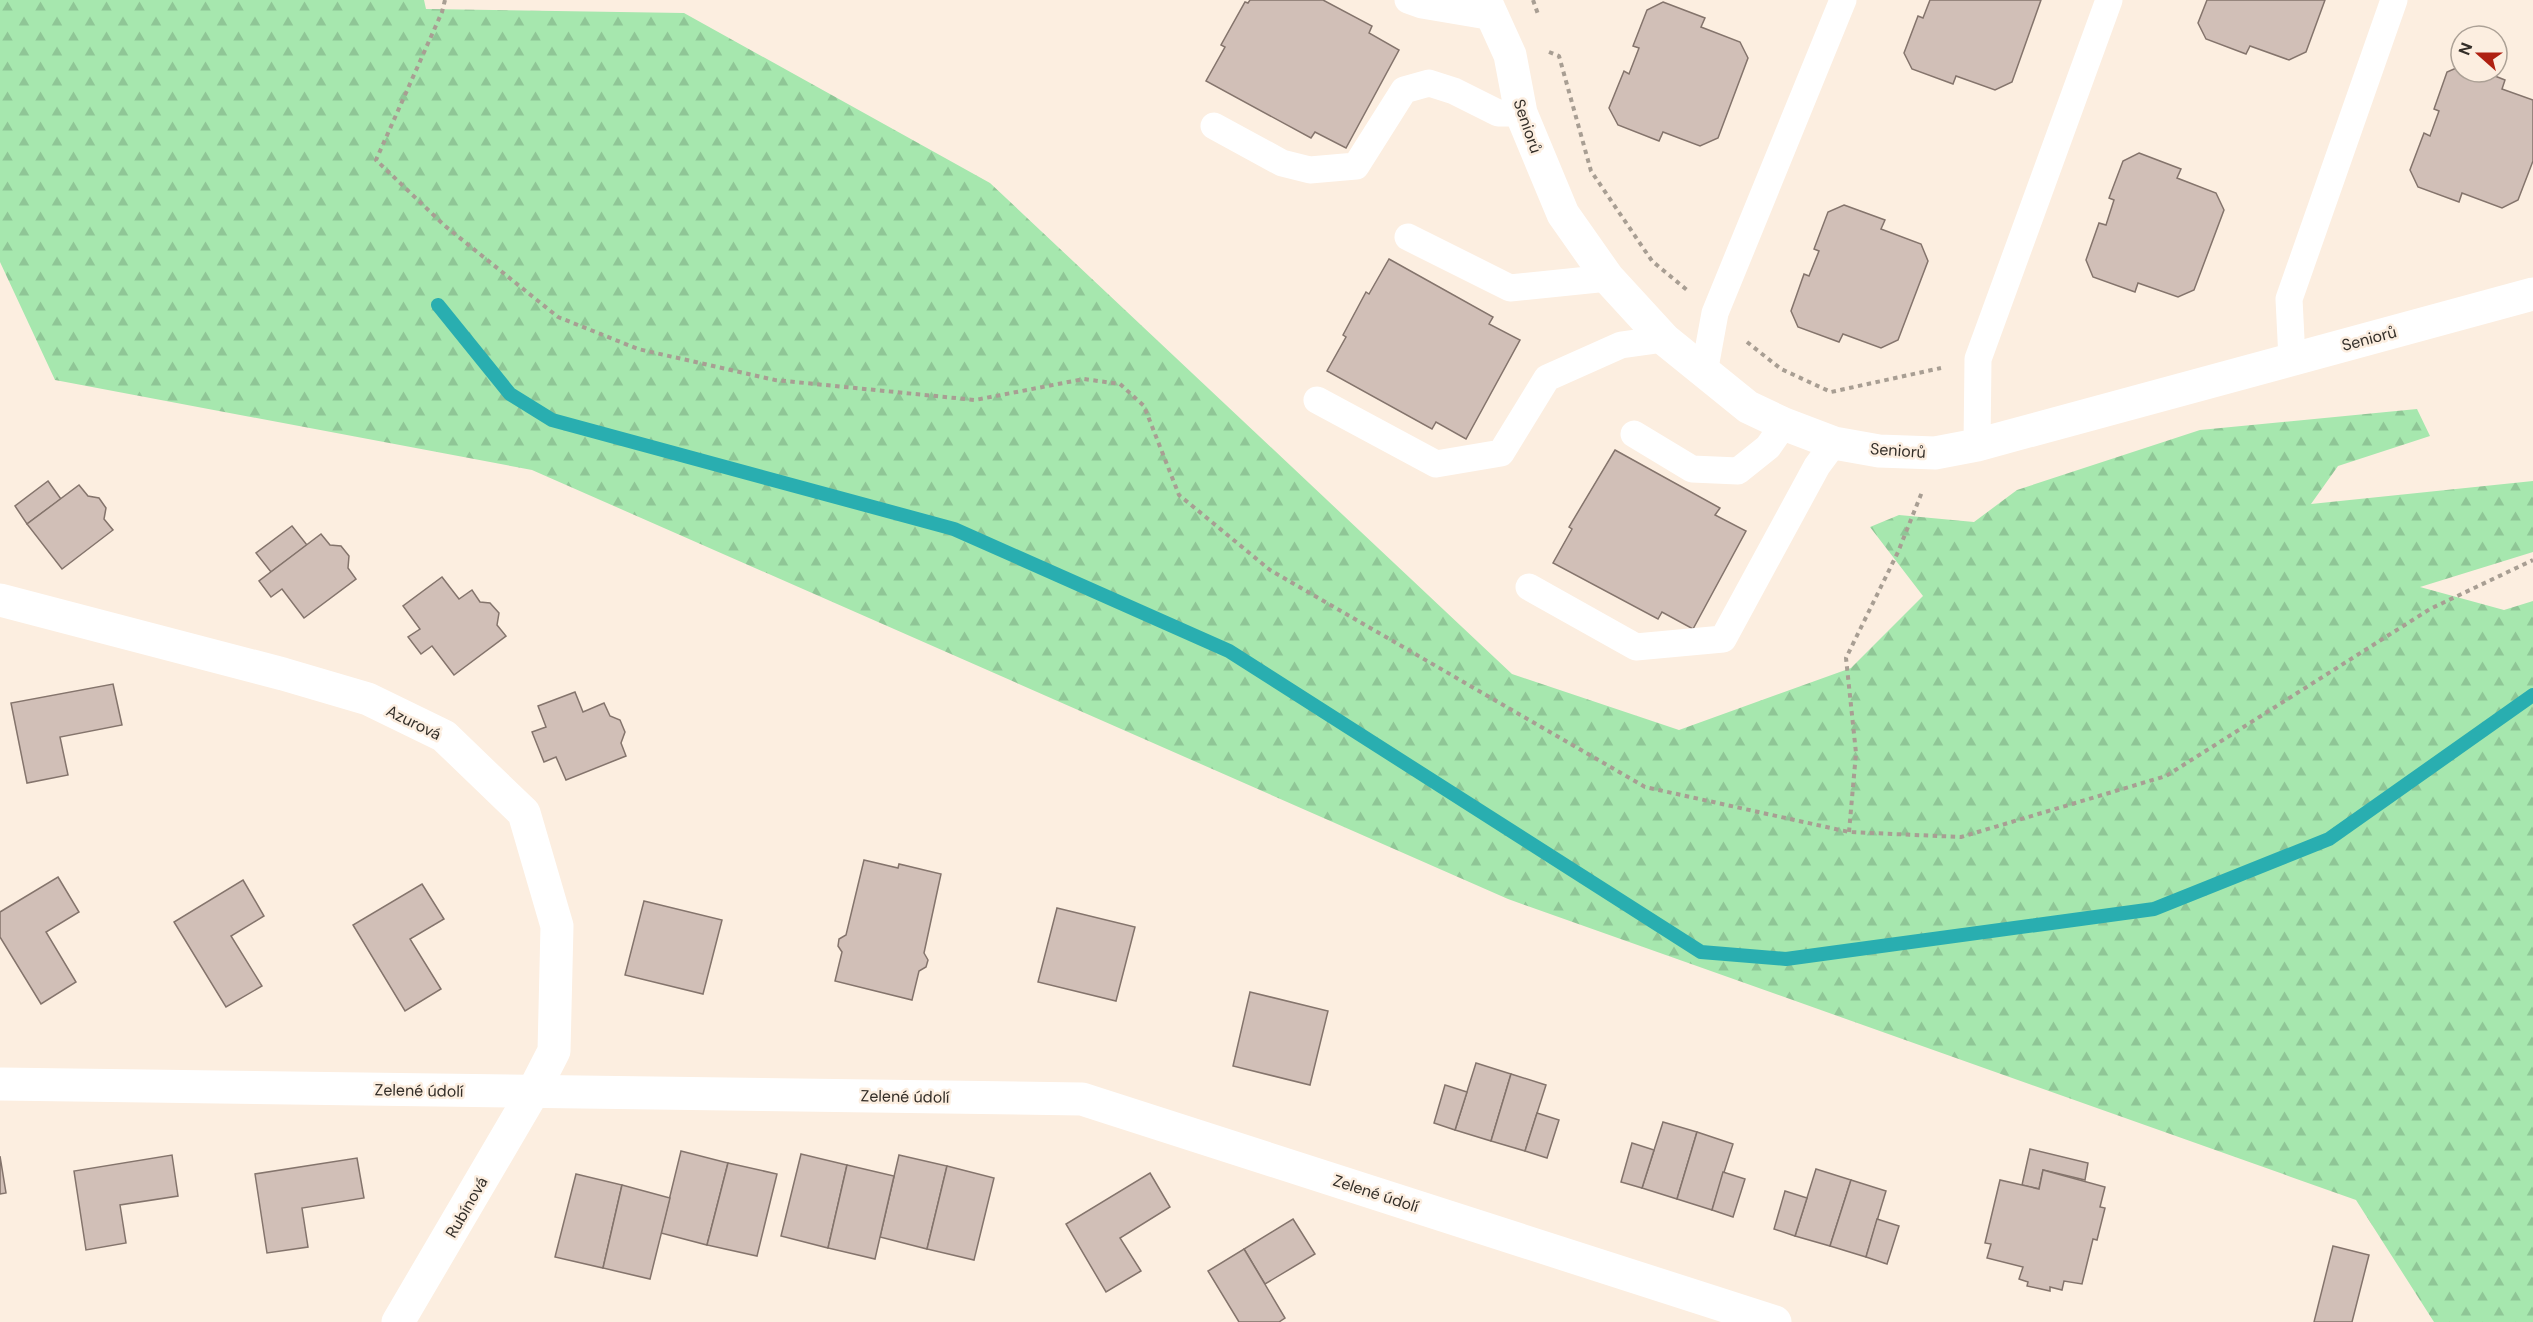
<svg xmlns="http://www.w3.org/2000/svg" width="2533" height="1322" font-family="'DM Sans',sans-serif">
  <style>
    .forest { fill: url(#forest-firs) }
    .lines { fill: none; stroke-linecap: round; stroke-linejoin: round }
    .stream { stroke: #29aeb0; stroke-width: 14 }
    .building { fill: #d1bfb7; stroke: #84746c; stroke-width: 1.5 }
    .path { stroke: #a89e93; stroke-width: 4; stroke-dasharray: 4.5 4.5; stroke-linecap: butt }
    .lane { stroke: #fff; stroke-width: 27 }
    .street { stroke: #fff; stroke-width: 33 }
    .labels { text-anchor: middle; stroke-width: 5; stroke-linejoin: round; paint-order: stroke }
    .street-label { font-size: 16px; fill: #332e28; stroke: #fceee0 }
  </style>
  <defs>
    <pattern id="forest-firs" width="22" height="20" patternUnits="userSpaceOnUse" patternTransform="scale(1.5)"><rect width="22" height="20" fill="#a6e7ae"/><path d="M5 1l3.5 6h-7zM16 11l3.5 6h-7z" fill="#8fc696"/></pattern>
  </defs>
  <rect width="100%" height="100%" fill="#fceee0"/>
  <polygon class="forest" points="0,0 424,0 426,9 684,13 990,183 1512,674 1679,730 1851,668 1923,596 1870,527 1899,515 1974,522 2017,490 2200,430 2417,409 2430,436 2338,466 2311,504 2533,481 2533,552 2420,587 2504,610 2533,601 2533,1322 2434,1322 2356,1200 1508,899 532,470 55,380 0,262"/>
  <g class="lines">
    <polyline class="stream" points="438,305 510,394 552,420 954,529 1229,651 1701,952 1786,959 2154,909 2329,839 2533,695"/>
  </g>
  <g class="building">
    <polygon points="1250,0 1323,0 1372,26 1369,33 1399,50 1346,148 1315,132 1311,138 1206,81 1225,47 1221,45 1245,2 1248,3"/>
    <polygon points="1930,0 2041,0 2012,82 1995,90 1956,76 1953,84 1912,69 1904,53 1918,16 1923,18"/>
    <polygon points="2207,0 2325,0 2306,52 2289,60 2250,46 2246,54 2206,39 2198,23"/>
    <polygon points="1663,2 1705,18 1701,27 1740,42 1748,58 1718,138 1700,146 1663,132 1659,141 1618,125 1609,108 1624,71 1629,74 1639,48 1633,46 1647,10"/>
    <polygon points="2461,66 2461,72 2485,72 2505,80 2502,89 2533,100 2533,161 2518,200 2502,208 2462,193 2459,202 2418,187 2410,170 2424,133 2430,136 2439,111 2434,109 2447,72"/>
    <polygon points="2139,153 2181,169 2177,178 2216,193 2224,210 2194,290 2178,297 2138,283 2135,292 2093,277 2086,260 2099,223 2106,225 2114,200 2109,198 2123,161"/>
    <polygon points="1844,205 1885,220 1881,229 1921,244 1928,261 1898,340 1881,348 1843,334 1839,342 1798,327 1791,311 1804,274 1809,276 1819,251 1814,249 1828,212"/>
    <polygon points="1389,259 1493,317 1489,324 1520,340 1466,439 1436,422 1432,429 1327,371 1346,337 1343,335 1366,292 1369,294"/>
    <polygon points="1615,450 1720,508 1715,515 1746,531 1693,629 1662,612 1658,619 1553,563 1572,529 1569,527"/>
    <polygon points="48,481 61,499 27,524 15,506"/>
    <polygon points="79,485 88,496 99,498 106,508 104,519 113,530 62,569 27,524"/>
    <polygon points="292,526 307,545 271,572 256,553"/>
    <polygon points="321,534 330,545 341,546 349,556 348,568 356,579 304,618 282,589 271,597 259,581"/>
    <polygon points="442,577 459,599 472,590 480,602 490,603 499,613 497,625 506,636 454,675 432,646 421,654 408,637 420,629 403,606"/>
    <polygon points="113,684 122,725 60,737 68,775 27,783 11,703"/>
    <polygon points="575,692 583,712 604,703 610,716 620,720 625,732 621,743 626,756 566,780 556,757 544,762 532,732 546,727 538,706"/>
    <polygon points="864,860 898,868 899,864 941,874 924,953 928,960 926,967 919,971 912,1000 835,981 842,952 838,946 839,939 846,935"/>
    <polygon points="58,877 79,912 46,932 76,982 41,1004 0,937 0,912"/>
    <polygon points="243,880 264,916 231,936 262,986 226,1007 174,922"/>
    <polygon points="422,884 444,919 410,939 441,989 405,1011 353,925"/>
    <polygon points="644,901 722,920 703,994 625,975"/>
    <polygon points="1057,908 1135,927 1116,1001 1038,982"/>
    <polygon points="1250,992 1328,1011 1310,1085 1233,1066"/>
    <polygon points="1476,1063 1511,1074 1491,1141 1455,1130"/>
    <polygon points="1511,1074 1546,1085 1525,1151 1491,1141"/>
    <polygon points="1445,1085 1467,1092 1455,1130 1434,1123"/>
    <polygon points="1537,1113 1559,1120 1547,1158 1525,1151"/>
    <polygon points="1663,1122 1697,1132 1677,1199 1642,1188"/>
    <polygon points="1697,1132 1733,1144 1712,1210 1677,1199"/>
    <polygon points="1632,1143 1654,1150 1642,1188 1621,1182"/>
    <polygon points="2030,1149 2088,1163 2085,1180 2043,1170 2039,1189 2022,1185"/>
    <polygon points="681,1151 728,1163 707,1245 661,1233"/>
    <polygon points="801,1154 847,1165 828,1248 781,1236"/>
    <polygon points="172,1155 178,1196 120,1205 126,1243 86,1250 74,1171"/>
    <polygon points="899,1155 947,1166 927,1249 880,1237"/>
    <polygon points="0,1156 6,1193 0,1194"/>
    <polygon points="357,1158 364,1198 302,1208 308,1247 267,1253 255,1174"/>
    <polygon points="728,1163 777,1174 757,1256 707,1245"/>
    <polygon points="847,1165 894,1176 875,1259 828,1248"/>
    <polygon points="947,1166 994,1178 974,1260 927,1249"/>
    <polygon points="1816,1169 1851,1180 1830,1246 1795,1236"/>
    <polygon points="2043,1170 2105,1187 2100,1207 2105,1208 2097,1240 2093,1239 2082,1284 2064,1281 2062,1290 2050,1287 2050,1291 2027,1286 2028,1282 2019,1279 2023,1267 1987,1258 1991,1244 1985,1243 2000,1180 2039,1189"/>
    <polygon points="1723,1172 1745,1179 1733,1217 1712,1210"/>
    <polygon points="1150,1173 1170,1207 1120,1238 1141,1271 1106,1292 1066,1224"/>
    <polygon points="576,1174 622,1185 603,1268 555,1257"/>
    <polygon points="1851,1180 1886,1191 1866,1257 1830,1246"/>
    <polygon points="622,1185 670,1198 650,1279 603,1268"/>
    <polygon points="1785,1191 1807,1198 1795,1236 1774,1229"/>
    <polygon points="1293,1219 1315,1254 1265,1284 1244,1249"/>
    <polygon points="1877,1219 1899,1226 1887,1264 1866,1257"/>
    <polygon points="2333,1246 2369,1255 2352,1322 2314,1322"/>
    <polygon points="1244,1249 1285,1318 1279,1322 1239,1322 1208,1271"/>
  </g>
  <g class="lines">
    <g class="path">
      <polyline points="445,0 442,12 376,160 445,226 558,317 638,349 775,380 975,400 1084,379 1120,384 1144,406 1179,495 1270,570 1645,787 1849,832 1961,837 2166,776 2430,609 2533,560"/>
      <polyline points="1533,0 1539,17"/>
      <polyline points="1549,52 1559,56 1591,171 1652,261 1687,290"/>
      <polyline points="1747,342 1781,369 1831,392 1941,368"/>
      <polyline points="1849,832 1856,753 1846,658 1898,552 1922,492"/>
    </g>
    <g class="lane">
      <polyline points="1408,0 1422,5 1493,17"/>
      <polyline points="1214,126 1282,163 1310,170 1356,166 1404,90 1429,83 1454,91 1498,113 1521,113"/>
      <polyline points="1408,237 1510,288 1608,278"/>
      <polyline points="2292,359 2289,299 2394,0"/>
      <polyline points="1704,373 1715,313 1843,0"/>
      <polyline points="1317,400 1436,464 1501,453 1547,378 1621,345 1664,339"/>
      <polyline points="1634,434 1692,469 1738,471 1768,447 1784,424"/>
      <polyline points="1977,445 1978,359 2109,0"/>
      <polyline points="1529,587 1636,647 1723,639 1817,466 1834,443"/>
    </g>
    <g class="street">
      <polyline points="1485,0 1510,55 1521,113 1563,214 1608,278 1664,339 1748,407 1784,424 1834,443 1879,451 1935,453 1977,445 2533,294"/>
      <polyline points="0,600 283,674 368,699 444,736 524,813 557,926 554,1051 533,1092 398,1322"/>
      <polyline points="0,1084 1082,1099 1775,1322"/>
    </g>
  </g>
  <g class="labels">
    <g class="street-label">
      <text transform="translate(1528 126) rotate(71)" y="6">Seniorů</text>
      <text transform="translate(2369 338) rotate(-15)" y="6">Seniorů</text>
      <text transform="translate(1898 450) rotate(4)" y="6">Seniorů</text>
      <text transform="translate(414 722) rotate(26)" y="6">Azurová</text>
      <text transform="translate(419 1090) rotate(1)" y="6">Zelené údolí</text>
      <text transform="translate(905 1096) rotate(1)" y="6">Zelené údolí</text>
      <text transform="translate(1376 1193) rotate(18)" y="6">Zelené údolí</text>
      <text transform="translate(466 1207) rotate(-60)" y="6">Rubínová</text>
    </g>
  </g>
  <g transform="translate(2479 54) rotate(291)"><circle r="28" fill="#fceee0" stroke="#aca196" stroke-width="1.5"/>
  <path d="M0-4.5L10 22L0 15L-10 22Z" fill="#af2011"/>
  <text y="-9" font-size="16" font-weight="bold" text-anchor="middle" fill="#332e28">N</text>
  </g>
</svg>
